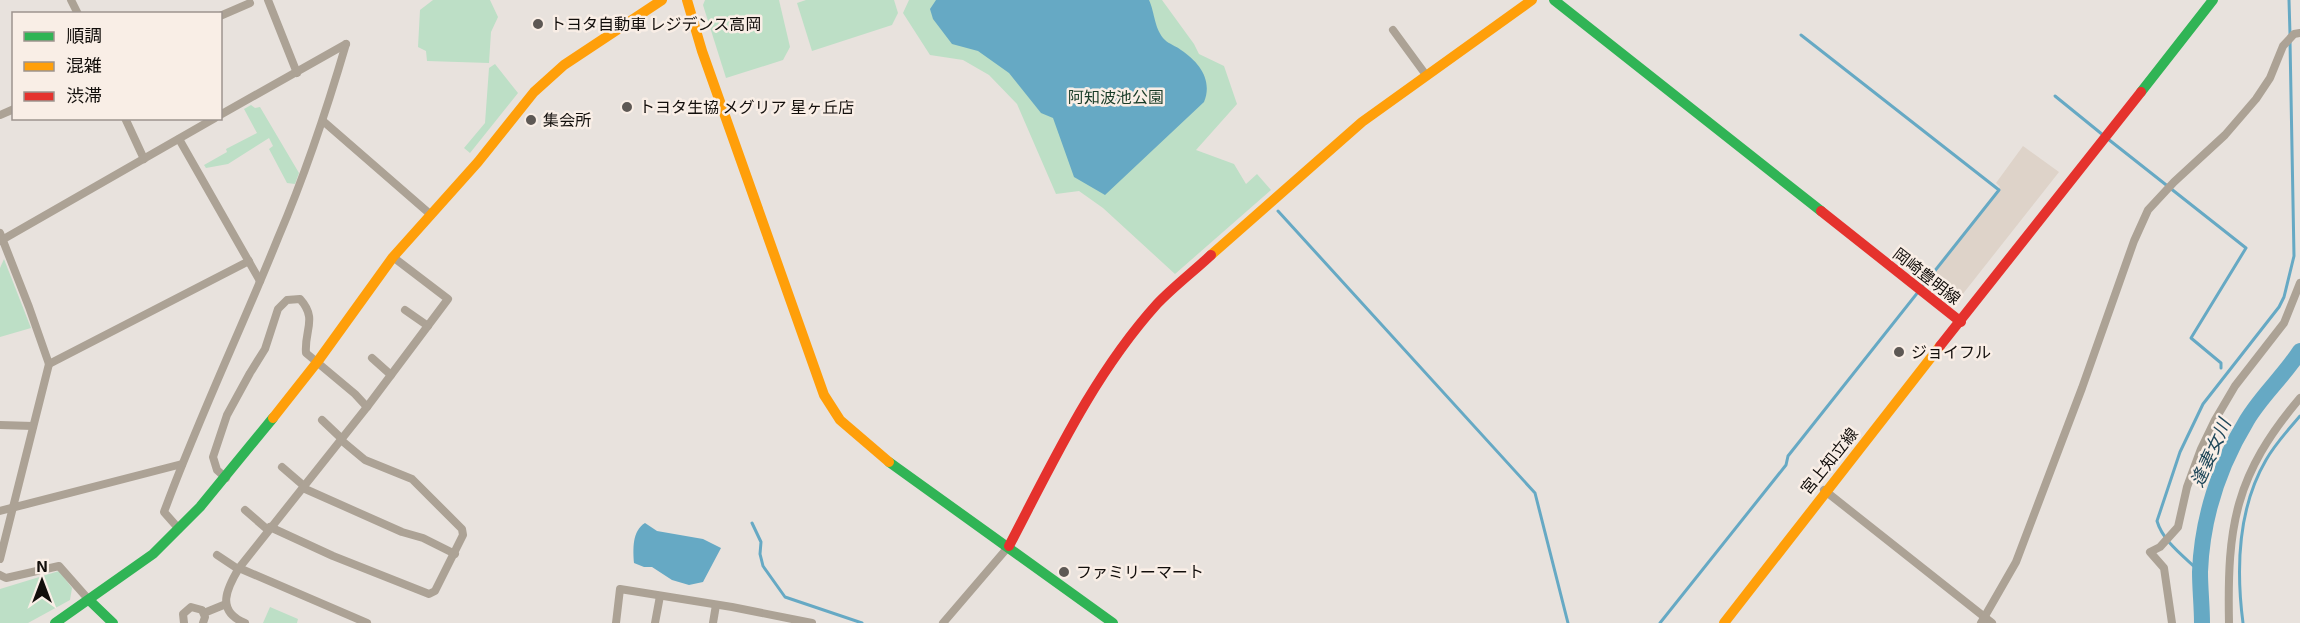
<svg xmlns="http://www.w3.org/2000/svg" width="2300" height="623" font-family="'Exo 2','Noto Sans JP',sans-serif">
  <style>
    .built { fill: #ded3c9 }
    .green { fill: #bddfc6 }
    .water { fill: #66a9c4 }
    .lines { fill: none; stroke-linecap: round; stroke-linejoin: round }
    .stream { stroke: #66a9c4; stroke-width: 3 }
    .river { stroke: #66a9c4; stroke-width: 16 }
    .street { stroke: #aca295; stroke-width: 8 }
    .fast { stroke: #30b455; stroke-width: 10 }
    .slow { stroke: #ff9f0a; stroke-width: 10 }
    .jam { stroke: #e5322d; stroke-width: 10 }
    .poi-dot { fill: #5d5854; stroke: #f9eee6; stroke-width: 2 }
    .labels { text-anchor: middle; stroke-width: 5; stroke-linejoin: round; paint-order: stroke }
    .poi-label { font-size: 16px; fill: #120e0b; stroke: #f9eee6; text-anchor: start }
    .park-label { font-size: 16px; fill: #183b27; stroke: #f9eee6 }
    .street-label { font-size: 16px; fill: #120e0b; stroke: #f9eee6 }
    .water-label { font-size: 18px; font-style: italic; fill: #20485a; stroke: #f9eee6 }
  </style>
  <rect width="100%" height="100%" fill="#e8e2dd"/>
  <polygon class="built" points="2023,146 2059,172 1962,295 1950,298 1926,279 2000,187 1996,183"/>
  <g class="green">
    <polygon points="433,0 490,0 498,17 491,32 489,63 427,61 426,51 418,47 420,10"/>
    <polygon points="705,0 779,0 790,47 783,60 726,78 703,5"/>
    <polygon points="806,0 894,0 898,13 892,25 812,51 797,3"/>
    <polygon points="909,0 1162,0 1194,44 1199,54 1224,66 1237,104 1196,150 1234,164 1246,184 1257,174 1271,190 1175,274 1103,208 1079,191 1056,194 1017,104 989,75 963,60 930,55 903,13"/>
    <polygon points="495,64 518,93 470,153 464,148 485,123 489,68"/>
    <polygon points="251,105 255,108 260,107 299,173 295,184 287,183 269,149 273,146 269,138 228,164 206,168 204,165 227,152 226,149 257,133 244,109"/>
    <polygon points="4,259 31,328 0,337 0,268"/>
    <polygon points="59,571 72,588 70,600 28,623 0,623 0,589"/>
    <polygon points="270,607 298,619 297,623 263,623"/>
  </g>
  <g class="water">
    <path d="M936,0H1149C1155,13 1154,29 1165,40C1169,44 1176,46 1181,50C1199,62 1213,80 1204,102L1105,195L1074,177L1053,118L1041,113L1009,73L978,51L952,44L933,19L930,9Z"/>
    <path d="M645,523L657,531L703,539L721,548L703,582L689,585L672,580L652,567H644L634,563C633,549 632,531 645,523Z"/>
  </g>
  <g class="lines">
    <g class="stream">
      <polyline points="2289,0 2290,34"/>
      <polyline points="2055,96 2103,135"/>
      <polyline points="2108,139 2246,248 2191,338 2221,363 2221,368"/>
      <polyline points="1278,211 1535,493 1568,623"/>
      <polyline points="752,523 761,542 760,554 763,566 785,597 862,623"/>
      <path d="M2200,572C2185,557 2163,542 2157,521L2180,452L2203,404L2279,307L2284,297L2294,256L2290,41"/>
      <polyline points="1660,623 1786,465 1788,456 1999,190 1801,35"/>
      <path d="M2243,623C2236,569 2238,508 2266,460C2275,444 2288,430 2300,416"/>
    </g>
    <path class="river" d="M2202,623C2202,606 2200,589 2200,572C2202,519 2219,466 2247,420C2262,395 2284,376 2300,351"/>
    <g class="street">
      <polyline points="71,0 78,14"/>
      <polyline points="268,0 297,73"/>
      <polyline points="220,16 250,3"/>
      <polyline points="1393,30 1426,75"/>
      <polyline points="0,115 14,109"/>
      <polyline points="220,115 346,44"/>
      <polyline points="125,118 144,159"/>
      <polyline points="323,121 430,214"/>
      <polyline points="179,139 260,281"/>
      <polyline points="0,233 29,307 49,364 0,559"/>
      <polyline points="0,241 215,118"/>
      <polyline points="405,310 428,326"/>
      <polyline points="372,358 391,375"/>
      <polyline points="49,364 249,261"/>
      <polyline points="322,420 342,439"/>
      <polyline points="0,425 33,426"/>
      <polyline points="282,467 304,486"/>
      <path d="M226,478L217,470L213,457L227,415L250,373L265,349L278,309L287,300L300,299C318,319 304,330 306,353L355,394L367,407"/>
      <polyline points="303,488 402,532 423,538 455,554"/>
      <polyline points="1824,490 1992,623"/>
      <polyline points="245,510 268,530"/>
      <polyline points="0,511 182,464"/>
      <polyline points="270,527 333,556 429,594 435,591 463,535 462,529 412,479 365,460 341,440"/>
      <path d="M179,529L164,512C198,419 241,330 278,238C305,175 327,109 346,44"/>
      <polyline points="217,555 238,569"/>
      <polyline points="239,568 367,623"/>
      <polyline points="0,575 6,578 59,566 89,600"/>
      <polyline points="204,613 226,604"/>
      <polyline points="184,623 183,614 191,607 202,610 205,617 203,623"/>
      <path d="M245,623C215,611 227,588 239,568L367,407L448,299L393,257"/>
      <polyline points="616,623 620,589 732,607 812,623"/>
      <polyline points="655,623 660,596"/>
      <polyline points="713,623 716,605"/>
      <polyline points="943,623 1009,546"/>
      <polyline points="1981,623 2016,562 2082,388 2134,241 2148,210 2174,182 2225,135 2256,99 2270,78 2283,46 2294,34 2300,33"/>
      <polyline points="2172,623 2164,568 2150,552 2160,547 2178,527 2187,487 2201,449 2215,420 2235,386 2284,323 2300,283"/>
      <path d="M2229,623C2227,525 2235,475 2300,398"/>
    </g>
    <g class="fast">
      <polyline points="1554,0 1821,211"/>
      <polyline points="2141,92 2213,0"/>
      <polyline points="889,462 1113,623"/>
      <polyline points="89,600 113,623"/>
      <polyline points="55,623 153,554 200,507 273,418"/>
    </g>
    <g class="slow">
      <polyline points="687,0 702,51 824,395 840,420 889,462"/>
      <polyline points="1211,255 1362,122 1532,0"/>
      <polyline points="273,418 318,361 393,257 478,162 534,92 564,65 662,0"/>
      <polyline points="1724,623 1940,346"/>
    </g>
    <g class="jam">
      <polyline points="1821,211 1961,322"/>
      <polyline points="1940,346 2141,92"/>
      <path d="M1009,546C1053,462 1093,375 1157,304C1173,287 1194,271 1211,255"/>
    </g>
  </g>
  <g class="poi-dot">
    <circle cx="538" cy="24" r="6"/>
    <circle cx="627" cy="107" r="6"/>
    <circle cx="531" cy="120" r="6"/>
    <circle cx="1899" cy="352" r="6"/>
    <circle cx="1064" cy="572" r="6"/>
  </g>
  <g class="labels">
    <g class="poi-label">
      <text x="550" y="30">トヨタ自動車 レジデンス高岡</text>
      <text x="639" y="113">トヨタ生協 メグリア 星ヶ丘店</text>
      <text x="543" y="126">集会所</text>
      <text x="1911" y="358">ジョイフル</text>
      <text x="1076" y="578">ファミリーマート</text>
    </g>
    <g class="park-label">
      <text x="1116" y="103">阿知波池公園</text>
    </g>
    <g class="street-label">
      <text transform="translate(1927 276) rotate(38)" y="6">岡崎豊明線</text>
      <text transform="translate(1829 461) rotate(-51)" y="6">宮上知立線</text>
    </g>
    <g class="water-label">
      <text transform="translate(2211 453) rotate(-66)" y="6">逢妻女川</text>
    </g>
  </g>
  <rect x="12" y="12" width="210" height="108" fill="#f9eee6" stroke="#9d948e" stroke-width="1.5"/>
  <rect x="24" y="32" width="30" height="9" fill="#30b455" stroke="#9d948e" stroke-width="1.5"/>
  <text x="66" y="42" font-size="18" fill="#120e0b">順調</text>
  <rect x="24" y="62" width="30" height="9" fill="#ff9f0a" stroke="#9d948e" stroke-width="1.5"/>
  <text x="66" y="72" font-size="18" fill="#120e0b">混雑</text>
  <rect x="24" y="92" width="30" height="9" fill="#e5322d" stroke="#9d948e" stroke-width="1.5"/>
  <text x="66" y="102" font-size="18" fill="#120e0b">渋滞</text>
  <g transform="translate(42 581)" stroke="#f9eee6" stroke-width="4.5" paint-order="stroke">
  <path d="M0-4.5L10 22L0 15L-10 22Z" fill="#120e0b"/>
  <text y="-9" font-size="16" font-weight="bold" text-anchor="middle" fill="#120e0b">N</text>
  </g>
</svg>
